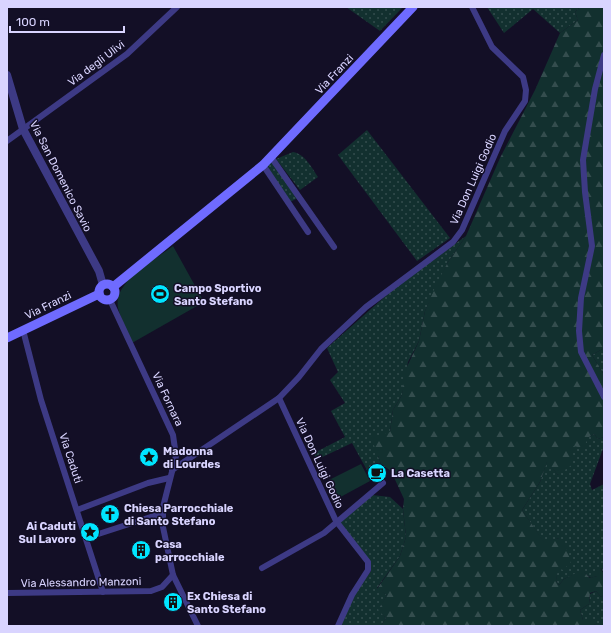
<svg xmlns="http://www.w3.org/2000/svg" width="611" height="633" font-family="Rubik,sans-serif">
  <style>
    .grass { fill: url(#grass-dots) }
    .forest { fill: url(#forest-firs) }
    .pitch { fill: #12302f }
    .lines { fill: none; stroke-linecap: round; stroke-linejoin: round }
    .minor { stroke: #3d3a85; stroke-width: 6 }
    .tertiary { stroke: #3d3a85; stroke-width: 8 }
    .secondary { stroke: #6f6bff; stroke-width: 9 }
    .labels { text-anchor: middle; stroke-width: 3; stroke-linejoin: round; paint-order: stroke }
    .street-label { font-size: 11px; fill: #d9d4ff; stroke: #130f26 }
    .poi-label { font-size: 11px; font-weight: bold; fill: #d9d4ff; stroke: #130f26; text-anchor: start }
  </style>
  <defs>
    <pattern id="grass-dots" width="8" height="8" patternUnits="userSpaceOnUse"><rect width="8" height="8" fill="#12302f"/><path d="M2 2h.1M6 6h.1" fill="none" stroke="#344d4e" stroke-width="1.8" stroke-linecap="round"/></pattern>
    <pattern id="forest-firs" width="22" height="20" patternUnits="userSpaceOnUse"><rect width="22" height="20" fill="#12302f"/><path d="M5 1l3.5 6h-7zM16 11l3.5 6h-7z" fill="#344d4e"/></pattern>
  </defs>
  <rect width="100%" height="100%" fill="#130f26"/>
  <g class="grass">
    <polygon points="346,7 403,7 380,31"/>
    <polygon points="487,7 580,7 575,12 578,20 560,33 533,9 504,33"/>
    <polygon points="367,130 450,238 417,261 338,155"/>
    <path d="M293,152C305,154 312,168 318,177L300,190L276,159Z"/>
    <polygon points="271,161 298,198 290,202 265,167"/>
    <polygon points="466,236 448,262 425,311 419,341 408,362 402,395 393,410 390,432 378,456 381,464 368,472 352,443 316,460 314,453 345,437 331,411 345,403 330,380 338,372 327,348 398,285"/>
    <polygon points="604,348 604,375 592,355"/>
    <polygon points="594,434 598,439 604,437 604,446 590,484 592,490 604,484 604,574 601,568 597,576 591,578 582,571 564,579 559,585 556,581 559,538 544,543 522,510 540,482 547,461 558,475 572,446"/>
    <polygon points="372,495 390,497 403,509 406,537 400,556 377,588 387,595 379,610 386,618 381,626 341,626 353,596 371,571 370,563 340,523"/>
    <polygon points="596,591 601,597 604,595 604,626 593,626 597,623 583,620 580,610 589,604 590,594"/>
  </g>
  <polygon class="forest" points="580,7 604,7 604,348 592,355 604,375 604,437 598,439 594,434 589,437 583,448 573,446 573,464 558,475 547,462 540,482 522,510 544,542 559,538 565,544 571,562 563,570 558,568 556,581 559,585 564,579 582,570 590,578 597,576 596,571 600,568 604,574 604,595 601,597 596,591 590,593 589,604 580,610 583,620 597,619 597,623 593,626 381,626 386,618 378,610 387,595 377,589 400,556 406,537 403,509 404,499 391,471 381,464 371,437 390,432 393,410 402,395 404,373 419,341 425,311 436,285 448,262 466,236 500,158 535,90 560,33 578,20 575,12"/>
  <g class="pitch">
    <path d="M173,246L204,302L132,343C128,332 121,320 118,308C113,281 155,260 173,246Z"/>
    <polygon points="361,464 370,481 335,500 325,482"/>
  </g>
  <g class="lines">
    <g class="minor">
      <polyline points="604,55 595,89 583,160 585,192 592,246 581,298 579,331 581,352 604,397"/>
      <polyline points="7,141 127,54 177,7"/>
      <polyline points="271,157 334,247"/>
      <polyline points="263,165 308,232"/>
      <polyline points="110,300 173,435 176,456 163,507 163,527 173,575 198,626"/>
      <polyline points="23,330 41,400 103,592"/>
      <polyline points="279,398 336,521 368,562 368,570 352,595 338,626"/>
      <polyline points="172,470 279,398 299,377 321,349 366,307 453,242 462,230 505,131 525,101 526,90 523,77 492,47 472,7"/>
      <polyline points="77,510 148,483 169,478"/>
      <polyline points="86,538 163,513"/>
      <polyline points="262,568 324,533 383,483"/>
      <polyline points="7,593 151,591 162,587 173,575"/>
    </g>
    <polyline class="tertiary" points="7,75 23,129 99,271 103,285"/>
    <g class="secondary">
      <circle cx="107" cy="292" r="8"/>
      <polyline points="113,287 263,165 413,7"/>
      <polyline points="7,338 99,294"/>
    </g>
  </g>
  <defs>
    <symbol id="stadium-disc" viewBox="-11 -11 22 22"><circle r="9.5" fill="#00e5ff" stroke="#130f26"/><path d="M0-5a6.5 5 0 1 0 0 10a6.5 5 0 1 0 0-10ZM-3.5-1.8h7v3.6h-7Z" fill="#111"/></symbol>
    <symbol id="sight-disc" viewBox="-11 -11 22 22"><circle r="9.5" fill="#00e5ff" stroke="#130f26"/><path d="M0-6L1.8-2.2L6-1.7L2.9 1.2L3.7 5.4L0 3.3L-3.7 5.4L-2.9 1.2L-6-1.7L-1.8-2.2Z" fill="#111"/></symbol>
    <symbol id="cafe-disc" viewBox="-11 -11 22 22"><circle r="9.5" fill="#00e5ff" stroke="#130f26"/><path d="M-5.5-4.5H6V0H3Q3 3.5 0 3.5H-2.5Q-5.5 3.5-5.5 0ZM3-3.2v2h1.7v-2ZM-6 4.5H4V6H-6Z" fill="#111"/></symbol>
    <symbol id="church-disc" viewBox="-11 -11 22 22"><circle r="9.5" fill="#00e5ff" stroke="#130f26"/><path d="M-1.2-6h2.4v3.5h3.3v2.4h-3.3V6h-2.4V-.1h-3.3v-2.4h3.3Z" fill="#111"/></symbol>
    <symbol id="building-disc" viewBox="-11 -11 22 22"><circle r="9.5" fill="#00e5ff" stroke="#130f26"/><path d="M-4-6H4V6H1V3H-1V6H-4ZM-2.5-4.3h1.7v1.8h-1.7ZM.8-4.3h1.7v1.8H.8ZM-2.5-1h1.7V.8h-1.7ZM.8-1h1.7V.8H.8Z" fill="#111"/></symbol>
  </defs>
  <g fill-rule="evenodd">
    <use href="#stadium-disc" x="149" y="283" width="22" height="22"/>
    <use href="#sight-disc" x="138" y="446" width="22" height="22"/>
    <use href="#cafe-disc" x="366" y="462" width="22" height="22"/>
    <use href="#church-disc" x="99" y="503" width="22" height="22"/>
    <use href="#sight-disc" x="79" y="521" width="22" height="22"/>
    <use href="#building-disc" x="130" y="539" width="22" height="22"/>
    <use href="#building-disc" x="162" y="591" width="22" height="22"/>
  </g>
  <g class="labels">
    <g class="street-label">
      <text transform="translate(96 63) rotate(-37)" y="4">Via degli Ulivi</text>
      <text transform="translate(334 74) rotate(-47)" y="4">Via Franzi</text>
      <text transform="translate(61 176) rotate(63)" y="4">Via San Domenico Savio</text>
      <text transform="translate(473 179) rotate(-66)" y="4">Via Don Luigi Godio</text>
      <text transform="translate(48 305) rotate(-26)" y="4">Via Franzi</text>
      <text transform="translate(168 399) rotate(65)" y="4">Via Fornara</text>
      <text transform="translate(71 458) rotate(72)" y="4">Via Caduti</text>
      <text transform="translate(320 463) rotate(65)" y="4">Via Don Luigi Godio</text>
      <text transform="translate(81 582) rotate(-1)" y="4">Via Alessandro Manzoni</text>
    </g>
    <g class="poi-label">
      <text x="174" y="292">Campo Sportivo<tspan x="174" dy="13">Santo Stefano</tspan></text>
      <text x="163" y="455">Madonna<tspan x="163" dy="13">di Lourdes</tspan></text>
      <text x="391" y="477">La Casetta</text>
      <text x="124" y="512">Chiesa Parrocchiale<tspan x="124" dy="13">di Santo Stefano</tspan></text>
      <text x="76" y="530" text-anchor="end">Ai Caduti<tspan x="76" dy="13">Sul Lavoro</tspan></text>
      <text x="155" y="548">Casa<tspan x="155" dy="13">parrocchiale</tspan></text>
      <text x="187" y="600">Ex Chiesa di<tspan x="187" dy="13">Santo Stefano</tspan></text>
    </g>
  </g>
  <rect width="611" height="633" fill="none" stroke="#d9d4ff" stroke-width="16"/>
  <path d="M10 26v6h114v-6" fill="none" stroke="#d9d4ff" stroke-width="2"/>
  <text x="16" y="26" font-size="12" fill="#d9d4ff" stroke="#130f26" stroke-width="3" paint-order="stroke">100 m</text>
</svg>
